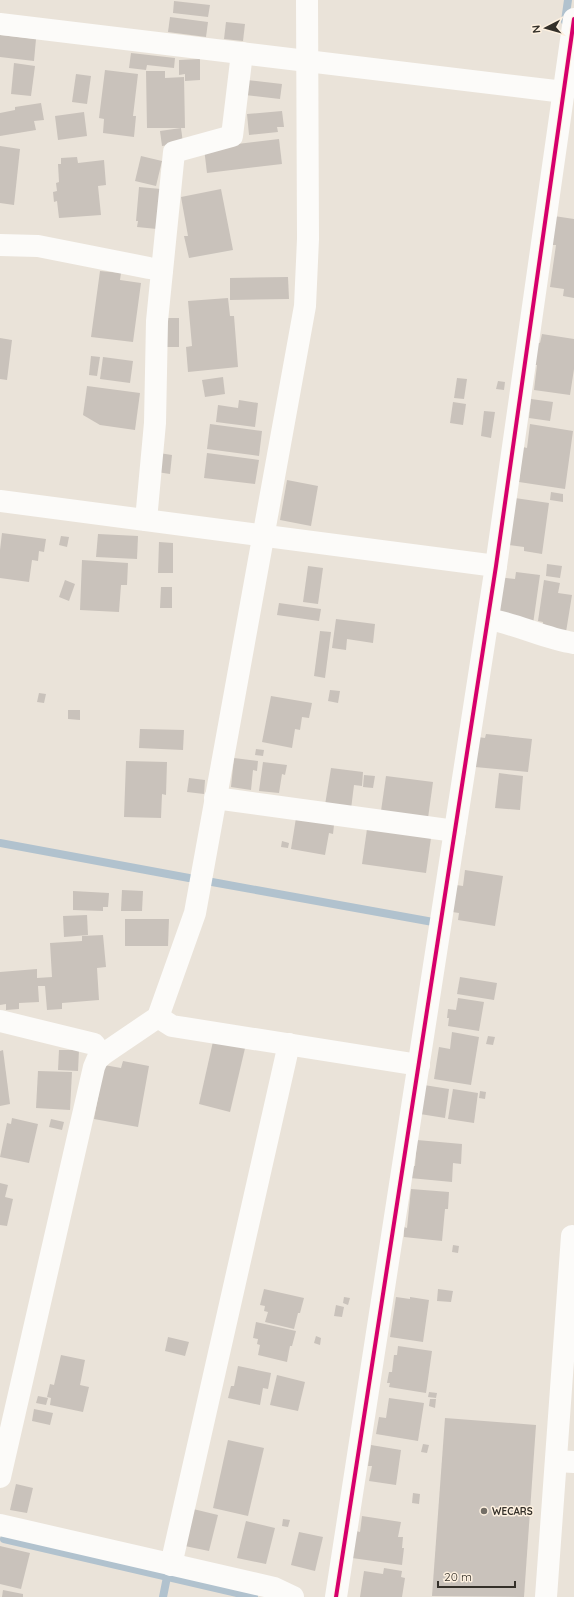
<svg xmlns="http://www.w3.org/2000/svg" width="574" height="1597" font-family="Quicksand,sans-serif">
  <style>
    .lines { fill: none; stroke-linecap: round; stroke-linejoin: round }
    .stream { stroke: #b1c2ce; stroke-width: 8 }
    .building { fill: #c9c2bb }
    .minor { stroke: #fcfbf9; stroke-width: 22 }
    .cycleway-casing { stroke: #fef1e0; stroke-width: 6 }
    .cycleway { stroke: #d6006c; stroke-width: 4 }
    .poi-dot { fill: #746f67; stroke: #fef1e0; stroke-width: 1.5 }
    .labels { text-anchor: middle; stroke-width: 3; stroke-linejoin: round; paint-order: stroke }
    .poi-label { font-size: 10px; font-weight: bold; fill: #343029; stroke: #fef1e0; text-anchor: start }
  </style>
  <rect width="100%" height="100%" fill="#eae3d9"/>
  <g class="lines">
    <g class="stream">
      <polyline points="565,21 568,0"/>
      <polyline points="0,843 189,878"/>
      <polyline points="212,882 433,922"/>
      <polyline points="4,1539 254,1597"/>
      <polyline points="163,1597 167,1577"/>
    </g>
  </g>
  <g class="building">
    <polygon points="174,1 210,5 208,17 173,13"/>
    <polygon points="170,17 208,22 206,37 168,32"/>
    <polygon points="226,22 245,24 243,41 224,39"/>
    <polygon points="0,35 36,39 34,61 0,57"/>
    <polygon points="131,53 175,58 174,68 147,65 146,70 129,68"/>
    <polygon points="200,59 200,80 185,81 185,74 179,75 179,60"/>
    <polygon points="14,63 35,66 31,96 11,94"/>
    <polygon points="105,70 138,74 133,116 136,116 134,137 103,133 104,119 99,118"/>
    <polygon points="146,71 165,71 165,78 184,77 185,128 147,128"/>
    <polygon points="76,74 91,76 87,104 72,102"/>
    <polygon points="247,80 282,84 280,99 245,95"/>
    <polygon points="41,103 44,120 34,121 36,130 0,136 0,113 15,110 15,107"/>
    <polygon points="282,111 284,127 277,127 278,132 249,135 247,114"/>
    <polygon points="84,112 87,136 58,140 55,116"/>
    <polygon points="181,128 183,143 162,146 160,131"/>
    <polygon points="279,139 282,164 207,173 204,148"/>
    <polygon points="0,146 20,149 14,205 0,203"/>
    <polygon points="141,156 162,161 156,186 135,181"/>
    <polygon points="77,157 78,163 104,160 106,185 98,186 101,215 59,218 57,201 54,202 53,192 57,191 56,183 59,182 58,164 61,164 61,158"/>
    <polygon points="139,187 161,189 157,229 137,227 138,221 136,221"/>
    <polygon points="221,189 233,250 189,258 184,236 188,236 181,197"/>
    <polygon points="554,216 574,219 574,298 563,296 564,289 550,287 556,245 550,245"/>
    <polygon points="100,271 121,273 120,280 141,283 133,342 91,337"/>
    <polygon points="288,277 289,299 230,300 230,278"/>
    <polygon points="228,298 230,316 234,316 238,367 188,372 186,347 192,346 188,301"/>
    <polygon points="164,318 179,318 179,347 163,347"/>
    <polygon points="542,334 574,339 574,369 570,395 534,390 537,365 532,365 535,342 540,343"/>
    <polygon points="0,338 12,340 7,380 0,379"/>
    <polygon points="91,356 100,357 97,376 89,375"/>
    <polygon points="103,357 133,361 130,383 100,379"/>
    <polygon points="223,377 225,394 205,397 202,380"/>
    <polygon points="457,378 467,379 464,399 454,398"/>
    <polygon points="498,381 505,382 504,390 496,389"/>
    <polygon points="87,386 140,393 135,430 100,425 83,415"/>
    <polygon points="531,399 553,402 550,421 529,418"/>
    <polygon points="239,400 258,403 255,427 216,422 218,405 238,408"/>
    <polygon points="453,402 466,404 463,425 450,423"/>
    <polygon points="484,411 495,412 491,438 481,436"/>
    <polygon points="210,424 262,431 259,456 207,449"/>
    <polygon points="530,424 573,431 565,489 519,482 523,447 527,448"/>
    <polygon points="159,453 172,455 170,474 157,472"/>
    <polygon points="207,453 259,460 255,484 204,478"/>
    <polygon points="287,480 318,486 311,526 280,520"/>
    <polygon points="551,492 563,494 563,502 550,500"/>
    <polygon points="515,498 549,503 542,554 524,551 524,547 509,545"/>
    <polygon points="2,533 46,539 44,552 39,551 38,561 32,560 29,582 0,578 0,550"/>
    <polygon points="98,534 138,536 137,559 96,557"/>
    <polygon points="61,536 69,537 67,547 59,545"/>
    <polygon points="159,542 173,543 173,573 158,573"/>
    <polygon points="82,560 128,563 127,585 121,585 119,612 80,610"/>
    <polygon points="547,564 562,566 560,578 546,576"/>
    <polygon points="308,566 323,568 318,604 303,602"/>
    <polygon points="516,572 540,575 533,624 498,615 499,577 515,579"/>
    <polygon points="65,580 75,584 69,601 59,597"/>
    <polygon points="544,580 560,583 558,593 572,595 566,632 542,629 543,622 538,621"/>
    <polygon points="161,587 172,587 172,608 160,608"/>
    <polygon points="279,603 321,609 319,621 277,615"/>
    <polygon points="336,619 375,624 373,643 347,639 346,650 332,648"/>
    <polygon points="320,631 331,632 325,678 314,676"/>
    <polygon points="330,690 340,691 338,703 328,701"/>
    <polygon points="39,693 46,694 44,703 37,702"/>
    <polygon points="271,696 312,703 309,718 302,717 300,730 295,729 292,748 262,742"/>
    <polygon points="68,710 80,710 80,720 68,719"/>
    <polygon points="140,729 184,730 183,750 139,748"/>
    <polygon points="486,734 532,739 528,772 475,767 478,737 485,738"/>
    <polygon points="256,749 264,750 263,756 255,755"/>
    <polygon points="234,758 258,761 257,771 253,770 251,790 231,787"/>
    <polygon points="126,761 167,762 166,795 162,794 161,818 124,817"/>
    <polygon points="263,762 287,765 285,775 282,774 279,793 259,791"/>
    <polygon points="331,768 363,772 362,786 354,785 351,809 325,805"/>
    <polygon points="499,773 523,776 520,810 495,808"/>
    <polygon points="364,775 375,776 373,788 363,787"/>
    <polygon points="386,776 433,782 428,818 381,811"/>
    <polygon points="189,778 205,780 204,794 187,792"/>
    <polygon points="296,818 334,825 333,834 329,833 325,855 291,849"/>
    <polygon points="367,829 431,838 426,873 362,864"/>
    <polygon points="282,841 289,843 288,848 281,847"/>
    <polygon points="465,870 503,876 495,926 458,920 459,913 452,912 456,885 463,886"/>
    <polygon points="122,890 143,891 142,911 121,911"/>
    <polygon points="73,891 109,893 108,907 103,907 103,911 73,910"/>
    <polygon points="87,915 88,935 64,937 63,916"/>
    <polygon points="125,919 169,919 168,946 125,946"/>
    <polygon points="103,935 106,967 97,968 99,1000 62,1003 62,1009 47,1010 45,986 38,986 39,1002 19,1003 19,1009 6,1010 6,1004 0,1005 0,972 37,969 37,978 52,977 50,943 82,941 82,936"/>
    <polygon points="460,977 497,983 494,1000 457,994"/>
    <polygon points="458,998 484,1002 479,1031 448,1026 449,1018 447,1018 448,1009 456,1010"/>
    <polygon points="452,1032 479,1037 471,1085 434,1079 439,1047 450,1049"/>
    <polygon points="488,1036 495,1037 493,1045 486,1044"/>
    <polygon points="214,1037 246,1044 230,1112 199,1104"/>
    <polygon points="3,1050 10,1104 0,1106 0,1051"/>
    <polygon points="59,1050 79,1050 78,1071 58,1070"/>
    <polygon points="123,1061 149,1066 138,1127 94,1119 104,1065 121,1068"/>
    <polygon points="38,1071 72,1072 70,1110 36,1108"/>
    <polygon points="424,1085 449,1089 445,1118 420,1114"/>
    <polygon points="453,1089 478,1093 474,1123 448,1119"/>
    <polygon points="480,1091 486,1092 485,1099 479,1098"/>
    <polygon points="12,1118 38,1124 29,1163 0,1157 7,1123 11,1124"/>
    <polygon points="51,1119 64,1122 62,1130 49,1127"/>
    <polygon points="417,1140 462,1144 461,1164 453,1163 452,1182 410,1178 411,1166 415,1166"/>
    <polygon points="0,1183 8,1185 5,1197 13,1199 7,1226 0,1225"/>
    <polygon points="411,1189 449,1192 448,1209 445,1209 442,1241 404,1237 404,1227 407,1228"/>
    <polygon points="453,1245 459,1246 458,1253 452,1252"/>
    <polygon points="264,1289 304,1298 300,1313 298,1313 294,1329 265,1322 268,1312 264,1311 265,1306 260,1305"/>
    <polygon points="438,1289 453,1291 451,1302 437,1301"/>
    <polygon points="344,1297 350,1298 348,1305 343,1303"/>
    <polygon points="396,1297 410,1299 410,1297 429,1300 423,1342 390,1337"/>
    <polygon points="336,1305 344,1307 342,1317 334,1316"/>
    <polygon points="256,1322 296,1331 292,1346 290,1346 287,1362 258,1355 260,1345 257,1344 258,1339 253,1338"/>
    <polygon points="316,1336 321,1338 320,1345 314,1343"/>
    <polygon points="168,1337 189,1342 185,1356 165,1351"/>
    <polygon points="398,1346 432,1351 426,1393 389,1387 390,1383 387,1383 389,1372 392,1372 394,1355 397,1355"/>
    <polygon points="61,1355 85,1360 80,1385 89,1387 83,1412 50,1405 51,1398 47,1397 50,1384 54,1385"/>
    <polygon points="238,1366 271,1373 268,1389 263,1388 260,1405 228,1398 231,1386 234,1386"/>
    <polygon points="277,1375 305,1382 298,1411 270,1405"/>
    <polygon points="429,1392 437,1393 436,1398 428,1397"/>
    <polygon points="38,1396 48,1398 46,1405 36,1403"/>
    <polygon points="389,1398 424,1403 418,1441 376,1434 379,1417 386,1418"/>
    <polygon points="430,1399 436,1399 435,1408 429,1406"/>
    <polygon points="34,1409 53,1413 50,1425 32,1421"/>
    <polygon points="445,1418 536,1425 524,1597 432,1596"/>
    <polygon points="228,1440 264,1448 248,1516 213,1508"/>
    <polygon points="423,1444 429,1445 427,1453 421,1452"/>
    <polygon points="371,1445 401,1450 396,1485 369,1481 372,1466 368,1466"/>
    <polygon points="16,1484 33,1488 27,1513 10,1510"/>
    <polygon points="413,1493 420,1494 419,1504 412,1503"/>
    <polygon points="189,1508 218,1515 209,1551 180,1545"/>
    <polygon points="362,1516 401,1522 398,1537 403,1537 402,1548 404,1548 402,1565 352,1558 356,1531 360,1532"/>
    <polygon points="283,1519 290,1520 288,1527 282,1526"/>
    <polygon points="246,1521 275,1528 266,1564 237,1558"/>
    <polygon points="299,1532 323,1537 315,1571 291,1565"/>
    <polygon points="0,1546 30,1553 21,1589 0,1584"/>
    <polygon points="384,1568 402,1571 401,1577 405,1578 402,1597 360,1597 364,1571 383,1574"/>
    <polygon points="3,1590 23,1594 23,1597 2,1597"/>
  </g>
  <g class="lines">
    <g class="minor">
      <polyline points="0,24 564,92"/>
      <polyline points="0,245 38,246 149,268 162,270"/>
      <polyline points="0,501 496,566"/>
      <polyline points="146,520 155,423 157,321 174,152 232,136 242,53"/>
      <path d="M488,619C518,624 545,639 574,643"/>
      <polyline points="215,798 455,831"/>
      <polyline points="158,1017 172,1026 419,1065"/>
      <polyline points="0,1021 94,1044 102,1055"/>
      <polyline points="556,1461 574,1462"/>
      <polyline points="0,1477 94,1067 97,1060 102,1055 158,1017 195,913 305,306 308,239 307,0"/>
      <polyline points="0,1525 274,1588 293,1597"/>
      <polyline points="171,1565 289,1044"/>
      <polyline points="336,1597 496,566 574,19"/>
      <polyline points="546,1597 572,1236"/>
    </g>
    <defs>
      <polyline id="cycleway" points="336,1597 496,566 574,19"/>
    </defs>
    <use href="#cycleway" class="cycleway-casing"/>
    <use href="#cycleway" class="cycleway"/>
  </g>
  <circle class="poi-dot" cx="484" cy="1511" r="4"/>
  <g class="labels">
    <g class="poi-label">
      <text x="492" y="1515">WECARS</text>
    </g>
  </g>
  <g transform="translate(546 28) rotate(264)" stroke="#fef1e0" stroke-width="3" paint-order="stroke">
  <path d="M0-3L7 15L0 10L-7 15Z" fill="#343029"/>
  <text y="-6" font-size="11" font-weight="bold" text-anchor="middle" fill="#343029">N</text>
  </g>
  <path d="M438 1581v6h77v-6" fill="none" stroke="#343029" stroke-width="2"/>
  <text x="444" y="1581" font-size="12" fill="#343029" stroke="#fef1e0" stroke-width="3" paint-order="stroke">20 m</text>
</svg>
